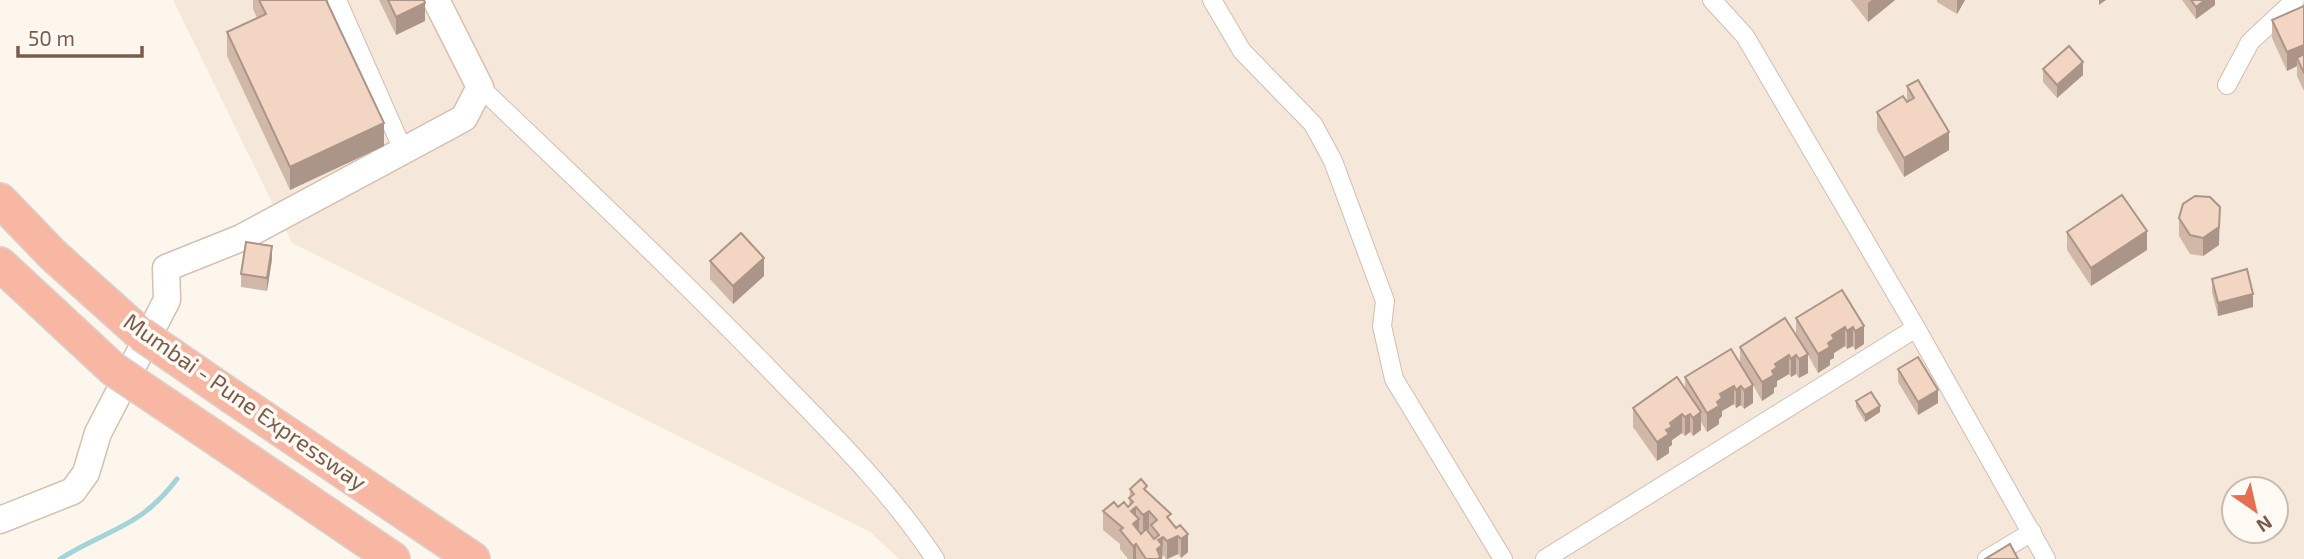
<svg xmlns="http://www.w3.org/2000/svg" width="2304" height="559" font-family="'Exo 2',sans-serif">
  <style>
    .residential { fill: #f5e8da; fill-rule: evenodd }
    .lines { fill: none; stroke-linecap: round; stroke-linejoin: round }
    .stream { stroke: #a5d3da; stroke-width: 5 }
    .street-casing { stroke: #d1beb0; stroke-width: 20 }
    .secondary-casing { stroke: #d6c0b0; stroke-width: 29 }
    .highway-casing { stroke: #dad1cd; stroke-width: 36 }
    .street { stroke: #fff; stroke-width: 18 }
    .secondary { stroke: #fff; stroke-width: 26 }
    .highway { stroke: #f7b7a3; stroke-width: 33 }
    .highway-bridge-casing { stroke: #dad1cd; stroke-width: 36; stroke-linecap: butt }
    .highway-bridge { stroke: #f7b7a3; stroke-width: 33 }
    .wall { fill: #d1b7a8 }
    .shaded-wall { fill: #aa9588 }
    .building { fill: #f3d5c3; stroke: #aa9588; stroke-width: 2; fill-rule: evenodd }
    .labels { text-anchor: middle; stroke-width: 7; stroke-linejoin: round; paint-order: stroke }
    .street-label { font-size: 23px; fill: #7a5c4d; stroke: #fffaf3 }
  </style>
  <rect width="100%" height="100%" fill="#fdf6ec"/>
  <path class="residential" d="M173,0H2304V559H899L870,532L292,243ZM2234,489H2276V531H2234Z"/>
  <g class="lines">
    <path class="stream" d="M60,559C109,528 139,529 177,479"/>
    <defs>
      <g id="street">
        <polyline points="337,0 403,150"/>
        <polyline points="1212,0 1242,51 1313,124 1333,161 1385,301 1382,326 1394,379 1503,559"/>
        <polyline points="2227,85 2250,42 2295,0"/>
        <path d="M480,87C578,181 677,274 772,372C830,432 889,489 935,559"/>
        <polyline points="1916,328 2046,559"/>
        <polyline points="1545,559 1916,328 1745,36 1712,0"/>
        <polyline points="1987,559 2032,532"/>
      </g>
      <polyline id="secondary" points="0,520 73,491 86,473 98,433 167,300 166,268 241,238 464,118 480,87 436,0"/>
      <g id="highway">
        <polyline points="0,200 53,255 141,334"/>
        <polyline points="0,264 113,369"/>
        <polyline points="231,396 473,559"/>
        <polyline points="205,431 393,559"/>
      </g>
    </defs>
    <use href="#street" class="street-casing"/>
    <use href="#secondary" class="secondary-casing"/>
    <use href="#highway" class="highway-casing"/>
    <use href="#street" class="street"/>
    <use href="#secondary" class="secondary"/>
    <use href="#highway" class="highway"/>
    <defs>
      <g id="highway-bridge">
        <polyline points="141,334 231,396"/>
        <polyline points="113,369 205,431"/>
      </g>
    </defs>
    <use href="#highway-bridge" class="highway-bridge-casing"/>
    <use href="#highway-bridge" class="highway-bridge"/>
  </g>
  <g class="wall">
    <polygon points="253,0 259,0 384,146 290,190 227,56 227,32 257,18 253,9"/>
    <polygon points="379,0 424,0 425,21 396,35"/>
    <polygon points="1851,0 1895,0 1868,22"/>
    <polygon points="1937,0 1965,0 1957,14 1937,2"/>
    <polygon points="2182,0 2215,0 2215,5 2196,19"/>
    <polygon points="2304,6 2304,91 2297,76 2297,66 2287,71 2272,38 2272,20"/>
    <polygon points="2043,69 2083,75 2057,98 2043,82"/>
    <polygon points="1907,86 1949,150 1904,177 1877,130 1877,112 1907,102"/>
    <polygon points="2179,218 2219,245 2203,256 2190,254 2179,236"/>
    <polygon points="2067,232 2147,250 2091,286 2067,250"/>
    <polygon points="272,259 267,291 241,287 241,274"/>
    <polygon points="710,261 764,276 733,304 710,279"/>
    <polygon points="2212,279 2253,307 2218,316 2212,292"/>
    <polygon points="1842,290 1864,344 1855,350 1853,346 1847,349 1845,346 1834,353 1834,358 1830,360 1830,365 1818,373 1808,355 1808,373 1799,378 1796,374 1791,377 1789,374 1777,381 1777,386 1774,388 1774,393 1762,401 1753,385 1753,403 1744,409 1741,405 1736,408 1734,404 1722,411 1722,416 1719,419 1719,424 1707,432 1701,422 1701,430 1693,436 1690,432 1685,436 1682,433 1672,440 1672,445 1669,447 1669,453 1657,461 1633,427 1633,408 1685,388 1685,377 1740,364 1740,347 1796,336 1796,318"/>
    <polygon points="1898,369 1938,403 1918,415 1898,382"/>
    <polygon points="1856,401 1880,412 1865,422 1856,407"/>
    <polygon points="1130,489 1147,492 1176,528 1188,552 1181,558 1178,554 1168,559 1166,559 1163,555 1162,559 1128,559 1120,549 1120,544 1103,530 1103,511 1118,507 1128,507 1129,506"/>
  </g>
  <g class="shaded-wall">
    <polygon points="1872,0 1895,0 1868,22 1868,3"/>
    <polygon points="1958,0 1965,0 1957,14 1957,1"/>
    <polygon points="2099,0 2106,0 2099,5"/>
    <polygon points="2205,0 2215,0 2215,5 2196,19 2196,7"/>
    <polygon points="425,3 425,21 396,35 396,17"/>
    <polygon points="2304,45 2304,63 2297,58 2297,66 2287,71 2287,52"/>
    <polygon points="2083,62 2083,75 2057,98 2057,85"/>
    <polygon points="384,123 384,146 290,190 290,167"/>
    <polygon points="1949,132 1949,150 1904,177 1904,158"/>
    <polygon points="2220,207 2219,245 2203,256 2203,238"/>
    <polygon points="2147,231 2147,250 2091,286 2091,268"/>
    <polygon points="272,246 272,259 267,291 267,278"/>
    <polygon points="764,258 764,276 733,304 733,286"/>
    <polygon points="2253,294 2253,307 2218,316 2218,303"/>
    <polygon points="1864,326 1864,344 1855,350 1855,331"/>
    <polygon points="1845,327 1845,346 1834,353 1834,358 1830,360 1830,365 1818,373 1818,354 1828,343 1832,335"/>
    <polygon points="1853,327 1853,346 1847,349 1847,331"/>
    <polygon points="1808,354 1808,373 1799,378 1799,359"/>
    <polygon points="1789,355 1789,374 1777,381 1777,386 1774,388 1774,393 1762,401 1762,382 1772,371 1775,364"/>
    <polygon points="1796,355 1796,374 1791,377 1791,359"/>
    <polygon points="1753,385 1753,403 1744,409 1744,390"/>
    <polygon points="1734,386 1734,404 1722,411 1722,416 1719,419 1719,424 1707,432 1707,413 1717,402 1720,394"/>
    <polygon points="1741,386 1741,405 1736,408 1736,390"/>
    <polygon points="1938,390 1938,403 1918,415 1918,402"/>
    <polygon points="1880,406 1880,412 1865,422 1865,415"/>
    <polygon points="1701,412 1701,430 1693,436 1693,418"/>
    <polygon points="1682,414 1682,433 1672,440 1672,445 1669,447 1669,453 1657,461 1657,442 1666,430 1670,423"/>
    <polygon points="1690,414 1690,432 1685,436 1685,417"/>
    <polygon points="1136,507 1136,521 1139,519 1139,538 1133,543 1131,511"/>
    <polygon points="1149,511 1149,529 1143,534 1143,515"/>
    <polygon points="1188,534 1188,552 1181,558 1181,539"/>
    <polygon points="1178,536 1178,554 1167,559 1167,541"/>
    <polygon points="1163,537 1162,559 1157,559 1158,540"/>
    <polygon points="1136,544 1136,559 1133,559 1133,546"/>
  </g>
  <g class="building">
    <polygon points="259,0 326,0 384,123 290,167 227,32 266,14"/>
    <polygon points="388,0 424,0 425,3 396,17"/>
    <polygon points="2191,0 2205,0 2196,7"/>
    <polygon points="2304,6 2304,45 2287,52 2272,20"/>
    <polygon points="2069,46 2083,62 2057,85 2043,69"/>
    <polygon points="2304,54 2304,73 2297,58"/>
    <polygon points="1918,80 1949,132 1904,158 1877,112 1903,96 1907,102 1914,98 1907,86"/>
    <polygon points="2122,195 2147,231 2091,268 2067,232"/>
    <polygon points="2195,196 2210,197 2220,207 2219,227 2203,238 2190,235 2179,218 2183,204"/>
    <polygon points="741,233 764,258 733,286 710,261"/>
    <polygon points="246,242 272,246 267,278 241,274"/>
    <polygon points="2247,269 2253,294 2218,303 2212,279"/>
    <polygon points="1842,290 1864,326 1855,331 1853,327 1847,331 1845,327 1832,335 1834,339 1828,343 1830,347 1818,354 1796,318"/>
    <polygon points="1785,318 1808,354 1799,359 1796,355 1791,359 1789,355 1775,364 1777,367 1772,371 1774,375 1762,382 1740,347"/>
    <polygon points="1731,349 1753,385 1744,390 1741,386 1736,390 1734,386 1720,394 1722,398 1717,402 1719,406 1707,413 1685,377"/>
    <polygon points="1918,357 1938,390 1918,402 1898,369"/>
    <polygon points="1677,377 1701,412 1693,418 1690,414 1685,417 1682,414 1670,423 1672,427 1666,430 1669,434 1657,442 1633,408"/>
    <polygon points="1871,392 1880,406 1865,415 1856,401"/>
    <path d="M1141,479L1147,486L1144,489L1171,514L1167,517L1176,528L1180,525L1188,534L1181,539L1178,536L1167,541L1163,537L1158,540L1162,545L1157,549L1160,557L1158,559H1146L1136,544L1133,546L1120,530L1123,528L1103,511L1114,502L1118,507L1124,502L1128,507L1133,502L1129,498L1134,494L1130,489ZM1136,507L1143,515L1149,511L1157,520L1151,525L1159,535L1154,539L1146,529L1141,534L1133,524L1139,519L1131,511Z"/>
    <polygon points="2010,544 2018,559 1985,559"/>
  </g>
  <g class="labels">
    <g class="street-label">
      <text transform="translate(245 402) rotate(35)" y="8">Mumbai - Pune Expressway</text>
    </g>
  </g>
  <g transform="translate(2255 510) rotate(146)"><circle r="33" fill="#fffaf3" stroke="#cabbb1" stroke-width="2"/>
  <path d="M0-5L12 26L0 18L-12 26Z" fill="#e76f51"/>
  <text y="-10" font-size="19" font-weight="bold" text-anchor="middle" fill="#7a5c4d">N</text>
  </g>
  <path d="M18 46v10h124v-10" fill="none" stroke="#7a5c4d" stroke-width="3.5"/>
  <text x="28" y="46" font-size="21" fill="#7a5c4d" stroke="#fffaf3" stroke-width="5" paint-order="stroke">50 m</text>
</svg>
